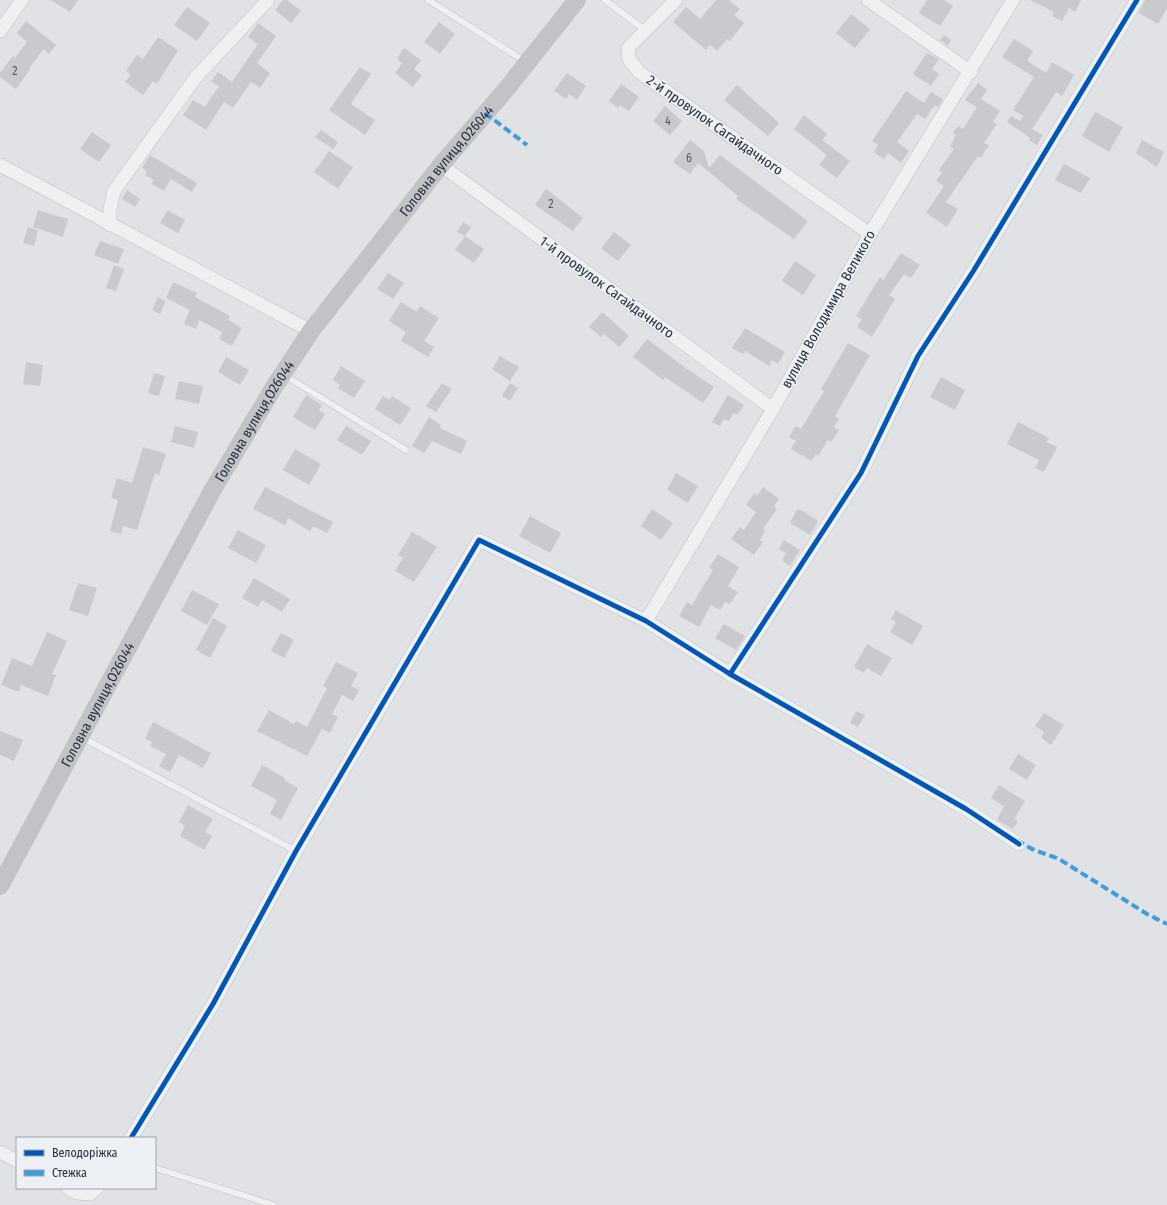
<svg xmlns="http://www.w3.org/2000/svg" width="1167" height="1205" font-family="'Fira Sans Condensed',sans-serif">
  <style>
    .building { fill: #c8cacd }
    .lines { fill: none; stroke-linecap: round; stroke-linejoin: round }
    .service-casing { stroke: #bec0c3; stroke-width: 7 }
    .minor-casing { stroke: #bec0c3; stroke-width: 14 }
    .service { stroke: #eff0f1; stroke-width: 6 }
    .minor { stroke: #eff0f1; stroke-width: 13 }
    .secondary { stroke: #c1c3c7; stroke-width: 18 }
    .quiet { stroke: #3d9de3; stroke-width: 4; stroke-dasharray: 8 4; stroke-linecap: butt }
    .cycleway-casing { stroke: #edf0f5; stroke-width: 8 }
    .cycleway { stroke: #0057b8; stroke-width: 5 }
    .labels { text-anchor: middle; stroke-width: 3; stroke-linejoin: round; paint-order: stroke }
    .number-label { font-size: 12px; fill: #505662 }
    .street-label { font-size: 14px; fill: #272e3d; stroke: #edf0f5 }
  </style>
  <rect width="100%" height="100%" fill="#e0e2e5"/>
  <g class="building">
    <polygon points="51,0 78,0 70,12"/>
    <polygon points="283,0 287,0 301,11 291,23 275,10"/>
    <polygon points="716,0 729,0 740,9 734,15 744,23 730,41 727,39 717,51 710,45 706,50 673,22 686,7 700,19"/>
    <polygon points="927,0 944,0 953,6 940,26 919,13"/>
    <polygon points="1030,0 1081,0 1075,12 1069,8 1062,21 1052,16 1054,12"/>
    <polygon points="1145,0 1167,0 1167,8 1158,24 1139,13"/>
    <polygon points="187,7 210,23 197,41 174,25"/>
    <polygon points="851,14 870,29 855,48 836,33"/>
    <polygon points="26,21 56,45 49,54 44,49 29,68 30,69 16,89 0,77 0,73 13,56 15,58 27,42 17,33"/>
    <polygon points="439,22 455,34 440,54 424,42"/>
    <polygon points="258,23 276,36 257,63 270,73 260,88 251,82 233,108 224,102 206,130 183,115 193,100 205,107 219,86 211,81 218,72 232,82 258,44 248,37"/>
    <polygon points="944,35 951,40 948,46 940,40"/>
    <polygon points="158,37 178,50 157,84 153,81 143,95 125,82 131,75 126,71 137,55 143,59"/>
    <polygon points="1014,39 1033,51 1027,61 1046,73 1052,62 1074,75 1062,96 1056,92 1032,129 1043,135 1037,145 1029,140 1030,138 1007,122 1011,116 1020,121 1023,116 1013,110 1034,77 1002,57"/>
    <polygon points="404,48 421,60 414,69 422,75 413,87 395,73 402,63 397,59"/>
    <polygon points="927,53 939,59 932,69 939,74 931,86 913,74"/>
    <polygon points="360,67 371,74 351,104 375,120 365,135 329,110"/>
    <polygon points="567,73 586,86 577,100 569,94 566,99 554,91"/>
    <polygon points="978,83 987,90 981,99 1000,111 993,122 997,124 984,143 989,145 981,158 978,156 946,202 958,209 947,227 926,213 944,186 936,181 942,173 939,170 954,149 950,146 956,135 953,133 958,126 963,129 977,107 965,100"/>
    <polygon points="621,84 639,97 629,111 620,105 618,108 609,101"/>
    <polygon points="737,85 779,123 768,136 724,100"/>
    <polygon points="906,91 924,103 931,92 943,99 938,107 935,105 925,119 917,114 897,142 909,151 901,163 888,153 884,159 874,152 878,145 872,141"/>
    <polygon points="665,106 682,121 670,135 653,121"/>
    <polygon points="1095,112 1123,127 1109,152 1082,136"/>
    <polygon points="804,115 827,134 822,140 850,161 837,178 819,165 827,155 794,129"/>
    <polygon points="321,130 338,142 333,149 315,137"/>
    <polygon points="92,132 111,145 99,162 80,149"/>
    <polygon points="690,140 704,151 709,168 720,155 808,221 794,239 736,199 738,196 698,163 690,174 673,162"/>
    <polygon points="1142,140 1164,152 1157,167 1136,153"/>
    <polygon points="329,151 353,167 338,189 314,172"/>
    <polygon points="150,155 197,183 192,192 171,179 164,191 151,184 154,180 145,175 147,171 142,168"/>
    <polygon points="1064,164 1090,178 1081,193 1055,180"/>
    <polygon points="546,189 583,218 573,231 535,205"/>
    <polygon points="127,190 140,199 135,207 122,199"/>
    <polygon points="38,210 68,219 63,237 33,227"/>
    <polygon points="168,210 185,220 178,233 160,223"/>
    <polygon points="463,222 471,227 465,236 457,232"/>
    <polygon points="28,227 38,230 34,246 23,243"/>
    <polygon points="614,232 631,245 618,261 601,248"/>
    <polygon points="465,236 484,249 474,263 455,250"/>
    <polygon points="100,241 124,249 118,264 94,255"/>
    <polygon points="901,253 920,265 911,278 904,274 889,295 895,299 872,337 857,327 862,319 856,316 880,277 883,280"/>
    <polygon points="795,261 816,275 803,295 782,281"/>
    <polygon points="114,265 124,269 116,291 106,288"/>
    <polygon points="388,273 404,283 393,299 377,289"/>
    <polygon points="173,282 197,293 195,297 230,316 228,320 242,328 232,346 219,339 222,332 199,320 196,329 184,324 190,310 166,298"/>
    <polygon points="158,297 166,301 160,314 152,310"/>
    <polygon points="401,302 417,312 420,306 439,318 424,341 434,347 428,357 401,341 406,332 389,321"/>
    <polygon points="602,312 629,336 619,347 604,334 601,337 589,327"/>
    <polygon points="745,328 785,352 778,364 772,360 769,366 745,351 743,354 732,348"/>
    <polygon points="647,339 687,369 714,387 703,403 665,377 663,380 633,357"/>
    <polygon points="848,343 870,355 835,416 839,419 834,427 839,430 831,442 828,440 818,456 816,454 811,461 791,449 796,441 789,437 796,426 801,429 824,391 821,389"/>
    <polygon points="500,356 519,367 510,381 492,369"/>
    <polygon points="226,357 249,370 240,385 218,372"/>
    <polygon points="26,362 43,365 40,386 23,384"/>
    <polygon points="341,366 365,381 354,398 338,388 340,385 333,380"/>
    <polygon points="154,373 165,376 159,396 148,393"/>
    <polygon points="941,377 965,390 955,410 930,397"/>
    <polygon points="179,381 203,386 199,404 175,399"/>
    <polygon points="442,383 452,389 436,412 426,406"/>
    <polygon points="510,383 518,388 510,401 502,396"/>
    <polygon points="306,395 322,405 319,410 325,414 315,430 293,417"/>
    <polygon points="728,395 744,405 737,415 733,413 729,421 724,419 720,426 712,422"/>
    <polygon points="383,396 389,400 392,396 411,408 400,425 375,409"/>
    <polygon points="429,417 441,425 440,428 467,441 461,454 432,441 424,453 412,446"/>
    <polygon points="1018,422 1049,438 1046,442 1057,447 1044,472 1035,468 1039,460 1007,444"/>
    <polygon points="175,426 198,432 194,448 171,442"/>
    <polygon points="346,426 371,441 362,455 337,440"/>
    <polygon points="143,447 166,454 159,475 155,473 137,530 123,526 121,534 110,531 118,500 111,498 117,478 132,483"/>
    <polygon points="295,449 321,464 309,485 283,470"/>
    <polygon points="676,473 698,486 688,503 667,490"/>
    <polygon points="265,487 333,522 327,533 313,526 310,531 288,518 285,525 253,509"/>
    <polygon points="763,487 779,499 774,506 777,509 763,529 765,531 760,540 763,542 754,555 731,539 740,527 744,530 756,512 746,505 754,493 757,496"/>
    <polygon points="652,509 673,523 661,540 641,526"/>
    <polygon points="797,510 801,510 818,521 810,535 790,523"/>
    <polygon points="530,516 561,533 550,553 519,536"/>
    <polygon points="238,530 266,545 256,563 228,548"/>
    <polygon points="412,532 437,547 414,582 395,571 403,558 398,555"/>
    <polygon points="784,540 800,550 790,566 782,560 786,553 779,549"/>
    <polygon points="718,554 739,567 728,586 738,592 730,604 725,602 720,610 711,605 699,627 679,616 687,602 692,605 713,570 709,568"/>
    <polygon points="254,578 290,599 282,612 262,600 258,607 242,598"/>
    <polygon points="78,583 97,588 88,616 69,610"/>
    <polygon points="192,590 219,604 207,625 181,611"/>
    <polygon points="896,610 923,626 912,645 890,632 896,622 891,619"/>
    <polygon points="213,618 227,626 210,658 196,650"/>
    <polygon points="724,624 745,636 736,650 715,638"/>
    <polygon points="47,632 67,641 52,674 56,675 48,696 21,685 19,692 1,685 12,658 32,666"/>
    <polygon points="281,633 294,640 284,658 271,651"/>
    <polygon points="867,644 892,658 881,676 867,668 864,673 854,667"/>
    <polygon points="336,662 358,673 351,686 359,690 353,701 342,695 332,714 338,717 330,733 322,729 307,756 257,731 269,710 294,724 296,721 307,727 327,688 323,686"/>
    <polygon points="856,711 865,715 858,727 850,723"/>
    <polygon points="1044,713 1064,725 1051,745 1041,738 1044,732 1035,726"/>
    <polygon points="153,722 211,753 203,768 179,755 170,772 159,766 166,754 150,746 152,742 145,739"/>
    <polygon points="0,731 23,740 14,761 0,755"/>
    <polygon points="1018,754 1036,765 1027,780 1009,769"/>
    <polygon points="262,765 285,778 284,780 298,788 281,820 270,814 277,800 251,786"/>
    <polygon points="999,785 1025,801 1014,819 1018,821 1013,829 997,820 1004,806 991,798"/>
    <polygon points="188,805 213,819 205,832 212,836 204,850 180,836 185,826 179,822"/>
  </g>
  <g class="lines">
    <defs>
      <g id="service">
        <polyline points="428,0 526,62"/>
        <polyline points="605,0 645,30"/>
        <polyline points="284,375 406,450"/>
        <polyline points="81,737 296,851"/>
        <polyline points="155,1168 274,1205"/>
      </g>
      <g id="minor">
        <polyline points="676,0 628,48 629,59 639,72 870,234"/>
        <polyline points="868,0 971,72"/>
        <polyline points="0,31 22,0"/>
        <polyline points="0,165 311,331"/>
        <polyline points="441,165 773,409"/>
        <polyline points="110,225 110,209 114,191 196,77 268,0"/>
        <polyline points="646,621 773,409 870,234 1013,0"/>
        <polyline points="730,674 861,473 918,356 974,270 1137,0"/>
        <polyline points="131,1138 213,1004 296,851 479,540 646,621 730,674 966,809 1019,844"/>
        <polyline points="0,1152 17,1161"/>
        <polyline points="68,1188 77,1193 90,1194 97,1188"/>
      </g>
    </defs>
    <use href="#service" class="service-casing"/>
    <use href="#minor" class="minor-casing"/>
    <use href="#service" class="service"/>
    <use href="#minor" class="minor"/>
    <path class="secondary" id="s1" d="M0,886L212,491L274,387L311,331L441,165L508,87L577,0"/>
    <g class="quiet">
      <polyline points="485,113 527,145"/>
      <polyline points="1017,840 1032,849 1059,859 1147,914 1167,924"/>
    </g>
    <defs>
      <g id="cycleway">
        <polyline points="730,674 861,473 918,356 974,270 1137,0"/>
        <polyline points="131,1138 213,1004 296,851 479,540 646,621 730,674 966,809 1019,844"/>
      </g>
    </defs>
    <use href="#cycleway" class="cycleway-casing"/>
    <use href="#cycleway" class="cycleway"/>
  </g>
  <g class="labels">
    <g class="number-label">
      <text x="15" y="75">2</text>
      <text x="668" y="125">4</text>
      <text x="689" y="162">6</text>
      <text x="551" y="208">2</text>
    </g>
    <g class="street-label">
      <text transform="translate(715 125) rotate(35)" y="5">2-й провулок Сагайдачного</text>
      <text dy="5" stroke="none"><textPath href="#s1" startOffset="854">Головна вулиця,О26044</textPath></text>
      <text transform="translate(607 287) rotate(36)" y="5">1-й провулок Сагайдачного</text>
      <text transform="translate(828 309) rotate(-61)" y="5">вулиця Володимира Великого</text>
      <text dy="5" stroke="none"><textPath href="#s1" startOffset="530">Головна вулиця,О26044</textPath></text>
      <text dy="5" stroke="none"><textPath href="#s1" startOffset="206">Головна вулиця,О26044</textPath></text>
    </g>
  </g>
  <rect x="16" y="1137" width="140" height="52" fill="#edf0f5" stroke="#9ea2ab"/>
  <rect x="24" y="1150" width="20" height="6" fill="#0057b8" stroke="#9ea2ab"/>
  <text x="52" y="1157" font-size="12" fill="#272e3d">Велодоріжка</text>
  <rect x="24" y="1170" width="20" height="6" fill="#3d9de3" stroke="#9ea2ab"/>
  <text x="52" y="1177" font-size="12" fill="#272e3d">Стежка</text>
</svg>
